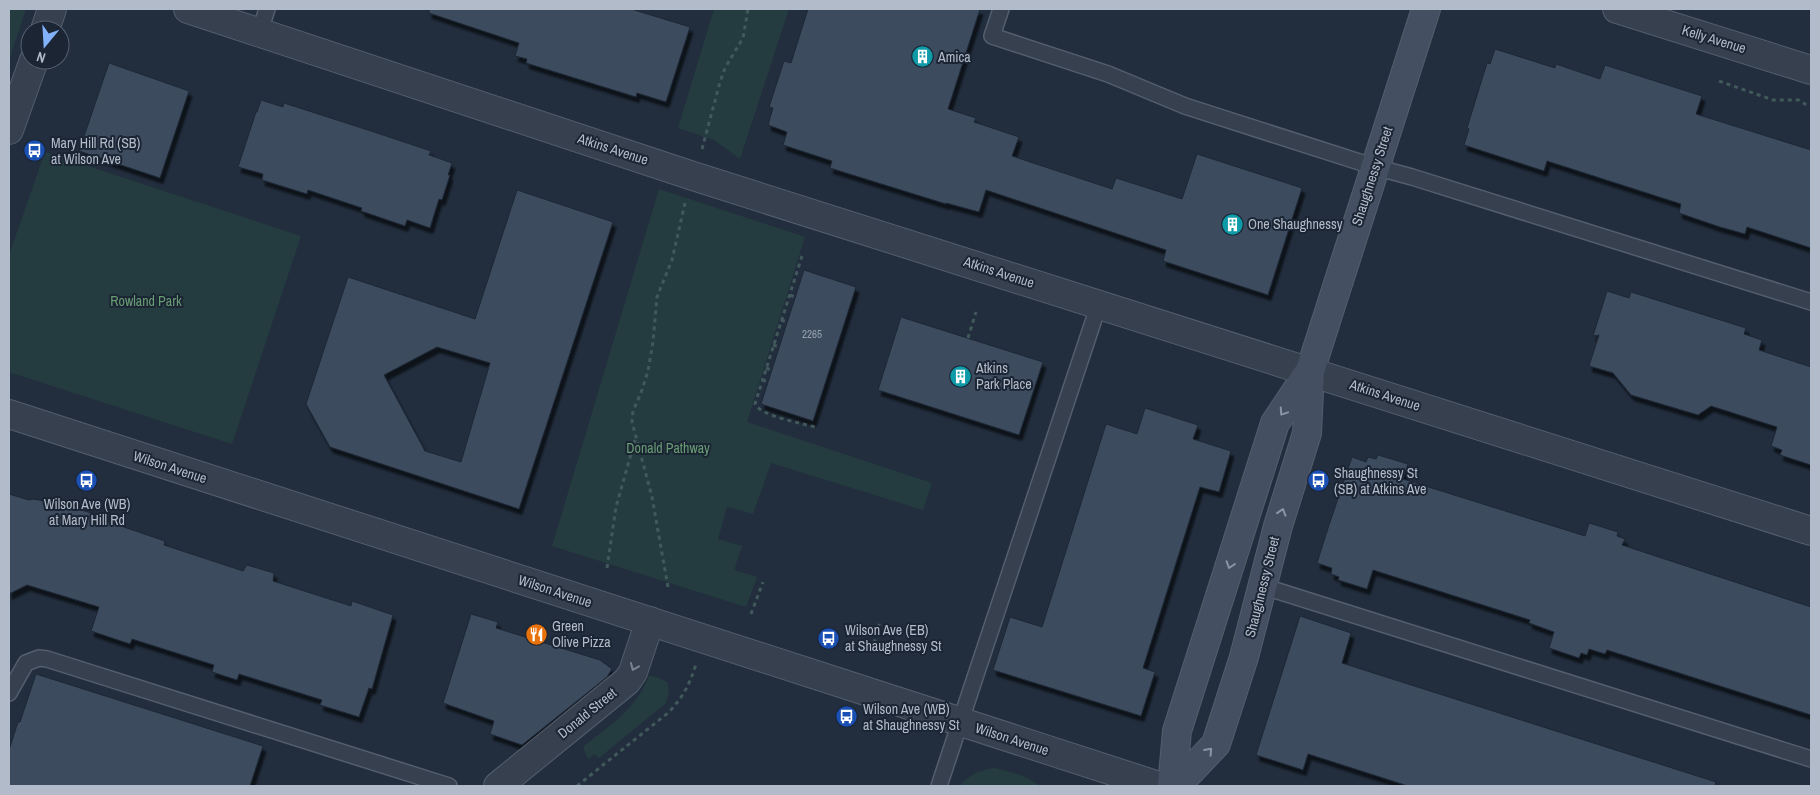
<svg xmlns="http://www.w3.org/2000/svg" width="1820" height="795" font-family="'Archivo Narrow',sans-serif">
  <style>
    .green { fill: #243c3f }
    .building { fill: #3e4c5e; stroke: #1d2735; fill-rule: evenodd; filter: url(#shadow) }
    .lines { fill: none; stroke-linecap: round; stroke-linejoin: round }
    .service-casing { stroke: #545e6c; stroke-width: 18 }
    .minor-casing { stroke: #545e6c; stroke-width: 30 }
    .tertiary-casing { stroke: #545e6c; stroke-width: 30 }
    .secondary-casing { stroke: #545e6c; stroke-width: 30 }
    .path { stroke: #42595c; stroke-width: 3; stroke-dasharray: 4 4; stroke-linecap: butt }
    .service { stroke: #36404e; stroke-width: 15 }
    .minor { stroke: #36404e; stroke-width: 28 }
    .tertiary { stroke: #36404e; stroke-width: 28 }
    .secondary { stroke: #444f62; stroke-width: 28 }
    .oneway { stroke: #8c95a5 }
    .oneway2 { stroke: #7a8492 }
    .labels { text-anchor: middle; stroke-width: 4; stroke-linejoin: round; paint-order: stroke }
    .number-label { font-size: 11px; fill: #959fae }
    .street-label { font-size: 14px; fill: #b2bbc9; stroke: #1b2533 }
    .poi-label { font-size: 14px; fill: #b2bbc9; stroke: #1b2533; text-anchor: start }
    .park-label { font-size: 14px; fill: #689c74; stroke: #1b2533 }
  </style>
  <defs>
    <filter id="shadow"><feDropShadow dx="3" dy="5.5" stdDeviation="1" flood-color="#0009"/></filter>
  </defs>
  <rect width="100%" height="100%" fill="#222e3e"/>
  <g class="green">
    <polygon points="9,9 26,9 9,60"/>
    <polygon points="714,9 789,9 740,159 714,140 678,128"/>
    <polygon points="45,152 301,236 232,444 9,372 9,255"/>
    <polygon points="659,189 805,237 747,422 932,483 923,510 771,463 753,514 727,507 718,539 742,546 734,570 757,577 746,607 552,546"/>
    <path d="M649,676L657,677L667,682L669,692L666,703L599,758L595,754L588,759L583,747C610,725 636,709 649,676Z"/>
    <path d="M995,768L1021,775L1041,786H960C970,774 980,770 995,768Z"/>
  </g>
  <g class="building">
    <polygon points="429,9 631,9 690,27 666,102 637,93 636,97 526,63 527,59 515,56 519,43 429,13"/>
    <polygon points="808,9 980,9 948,109 976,118 974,122 1019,137 1012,156 1112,189 1116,178 1182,199 1197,154 1302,188 1268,295 1163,261 1166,250 986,190 979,212 946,203 946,204 830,168 832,161 783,145 787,132 768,125 773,108 769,107 784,61 791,63"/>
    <polygon points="1495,49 1555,68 1556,64 1600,79 1605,65 1702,96 1696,114 1811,150 1811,248 1747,227 1745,234 1720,227 1679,213 1681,204 1547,161 1544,171 1464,145 1469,129 1467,128 1487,63 1490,64"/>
    <polygon points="109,63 189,91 160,178 79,151"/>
    <polygon points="261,100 283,107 284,103 371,131 431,151 429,155 452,163 448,175 450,175 442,200 439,199 430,228 407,220 405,226 361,211 362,208 308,190 307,194 262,180 263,174 238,167 256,112 257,112"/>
    <path d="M517,190L613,222L519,509L330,447L306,404L348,277L475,319ZM437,347L490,363L461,462L425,451L384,375Z"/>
    <polygon points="804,270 856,287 813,421 761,404"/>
    <polygon points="1607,291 1629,298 1631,292 1746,328 1744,334 1762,340 1759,350 1811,367 1811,465 1780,455 1782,450 1771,446 1777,427 1711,406 1698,415 1631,395 1613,373 1589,366 1599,335 1593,336"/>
    <polygon points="901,317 1043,362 1019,435 878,390"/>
    <polygon points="1145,408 1198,425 1193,439 1231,451 1219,492 1200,487 1143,668 1155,672 1141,716 993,670 1010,617 1042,627 1106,424 1137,434"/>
    <polygon points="1378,455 1408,464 1403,479 1585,536 1589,523 1618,532 1617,536 1625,539 1622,545 1811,607 1811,715 1607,650 1605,654 1589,649 1587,655 1581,653 1579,658 1549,648 1554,632 1529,623 1530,620 1373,570 1367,589 1338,580 1339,577 1331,574 1332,568 1317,563 1329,525 1352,457 1366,462 1368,457 1376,459"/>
    <polygon points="9,494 29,500 33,499 45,501 46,499 104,517 103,520 165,541 164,545 243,571 247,565 274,573 273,581 351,606 352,601 393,615 372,689 369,688 359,717 320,705 322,700 239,674 237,680 212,672 214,665 132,639 130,644 91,631 99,607 27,585 9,594"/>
    <polygon points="471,614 498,622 496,628 600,660 612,669 607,677 522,745 490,734 494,721 443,703"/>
    <polygon points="1300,616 1351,633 1342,663 1716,782 1715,786 1408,786 1308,754 1303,770 1256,755"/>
    <polygon points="36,674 263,746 250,786 9,786 9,750 18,722 20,722"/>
  </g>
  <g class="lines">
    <defs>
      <g id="service">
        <polyline points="1001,9 992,36 1108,74 1185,106 1375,167 1412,177 1811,302"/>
        <polyline points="260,31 267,9"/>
        <polyline points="1262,586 1811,759"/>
        <polyline points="9,693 26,663 39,658 47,659 449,786"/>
        <polyline points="939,786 1099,304"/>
      </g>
      <g id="minor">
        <polyline points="188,9 693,176 1811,531"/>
        <polyline points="1617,9 1811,70"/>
        <polyline points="498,786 627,681 633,672 650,621"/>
      </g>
      <g id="tertiary">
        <polyline points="45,30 52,9"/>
        <polyline points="9,130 34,60"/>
        <polyline points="9,414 1159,786"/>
      </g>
      <g id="secondary">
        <polyline points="1172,786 1177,731 1275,423 1309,372"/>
        <polyline points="1176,786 1216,744 1244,657 1278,526 1307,433 1310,371 1426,9"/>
      </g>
    </defs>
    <use href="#service" class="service-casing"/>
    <use href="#minor" class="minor-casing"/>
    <use href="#tertiary" class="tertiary-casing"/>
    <use href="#secondary" class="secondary-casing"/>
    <g class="path">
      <polyline points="1719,81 1773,100 1799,100 1808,106"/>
      <polyline points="702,149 720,82 725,68 743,38 748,9"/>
      <path d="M802,256L755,404C762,417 803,423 818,428"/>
      <polyline points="790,295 795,297"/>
      <polyline points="781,320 787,322"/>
      <polyline points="968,338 976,312"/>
      <polyline points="773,345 779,347"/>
      <polyline points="766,368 771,370"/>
      <polyline points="762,380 768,382"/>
      <polyline points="607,568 616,507 635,440"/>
      <polyline points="668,587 652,497 632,422 633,411 641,393 648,371 653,342 657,297 672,260 685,203"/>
      <polyline points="751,614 763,582"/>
      <polyline points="872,651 880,621"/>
      <path d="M577,786L669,712C683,697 690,684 696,664"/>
    </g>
    <use href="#service" class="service"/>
    <use href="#minor" class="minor"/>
    <use href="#tertiary" class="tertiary"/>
    <use href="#secondary" class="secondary"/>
  </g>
  <defs><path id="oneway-chevron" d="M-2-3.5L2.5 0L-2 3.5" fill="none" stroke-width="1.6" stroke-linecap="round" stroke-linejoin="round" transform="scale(1.25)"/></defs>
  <g class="oneway">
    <use href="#oneway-chevron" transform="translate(1283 412) rotate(124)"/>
    <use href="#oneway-chevron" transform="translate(1282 512) rotate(-73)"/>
    <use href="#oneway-chevron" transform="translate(1230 565) rotate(108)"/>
    <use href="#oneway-chevron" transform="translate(1209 751) rotate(-48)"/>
  </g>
  <use class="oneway2" href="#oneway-chevron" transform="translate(634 667) rotate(113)"/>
  <defs>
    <symbol id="building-disc" viewBox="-11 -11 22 22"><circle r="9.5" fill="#0f9aa8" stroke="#1b2533"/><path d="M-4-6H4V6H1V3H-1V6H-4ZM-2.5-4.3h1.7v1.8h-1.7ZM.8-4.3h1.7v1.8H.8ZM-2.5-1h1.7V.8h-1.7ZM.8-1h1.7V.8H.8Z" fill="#fff"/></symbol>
    <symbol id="bus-disc" viewBox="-11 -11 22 22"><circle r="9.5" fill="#1a4fb4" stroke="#1b2533"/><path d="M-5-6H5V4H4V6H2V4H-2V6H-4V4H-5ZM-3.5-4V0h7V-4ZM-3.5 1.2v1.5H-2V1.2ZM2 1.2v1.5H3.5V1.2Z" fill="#fff"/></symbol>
    <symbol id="restaurant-disc" viewBox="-11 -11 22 22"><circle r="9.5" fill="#e8710a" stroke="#1b2533"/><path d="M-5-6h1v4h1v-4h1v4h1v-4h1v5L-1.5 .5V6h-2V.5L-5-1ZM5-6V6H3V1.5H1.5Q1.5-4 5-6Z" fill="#fff"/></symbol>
  </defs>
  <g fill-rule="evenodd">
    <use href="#building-disc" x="910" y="44" width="25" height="25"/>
    <use href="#bus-disc" x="22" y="138" width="25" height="25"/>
    <use href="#building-disc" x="1220" y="212" width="25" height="25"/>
    <use href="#building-disc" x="948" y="364" width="25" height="25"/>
    <use href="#bus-disc" x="74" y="468" width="25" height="25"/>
    <use href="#bus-disc" x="1306" y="468" width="25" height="25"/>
    <use href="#restaurant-disc" x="524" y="622" width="25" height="25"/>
    <use href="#bus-disc" x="816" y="626" width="25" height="25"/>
    <use href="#bus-disc" x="834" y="704" width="25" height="25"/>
  </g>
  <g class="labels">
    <g class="number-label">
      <text x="812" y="338">2265</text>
    </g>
    <g class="street-label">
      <text transform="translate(1714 39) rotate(17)" y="5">Kelly Avenue</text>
      <text transform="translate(613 149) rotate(18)" y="5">Atkins Avenue</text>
      <text transform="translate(1372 176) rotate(-72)" y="5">Shaughnessy Street</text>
      <text transform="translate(999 272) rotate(18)" y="5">Atkins Avenue</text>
      <text transform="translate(1385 395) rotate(18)" y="5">Atkins Avenue</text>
      <text transform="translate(170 467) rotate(18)" y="5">Wilson Avenue</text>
      <text transform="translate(1262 587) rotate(-76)" y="5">Shaughnessy Street</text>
      <text transform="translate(555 591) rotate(18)" y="5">Wilson Avenue</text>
      <text transform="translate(587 713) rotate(-39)" y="5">Donald Street</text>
      <text transform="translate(1012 739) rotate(18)" y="5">Wilson Avenue</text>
    </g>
    <g class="poi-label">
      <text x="938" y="62">Amica</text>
      <text x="51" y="148">Mary Hill Rd (SB)<tspan x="51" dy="16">at Wilson Ave</tspan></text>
      <text x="1248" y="229">One Shaughnessy</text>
      <text x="976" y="373">Atkins<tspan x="976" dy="16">Park Place</tspan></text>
      <text x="1334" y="478">Shaughnessy St<tspan x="1334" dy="16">(SB) at Atkins Ave</tspan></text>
      <text x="87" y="509" text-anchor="middle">Wilson Ave (WB)<tspan x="87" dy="16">at Mary Hill Rd</tspan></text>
      <text x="552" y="631">Green<tspan x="552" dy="16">Olive Pizza</tspan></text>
      <text x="845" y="635">Wilson Ave (EB)<tspan x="845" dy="16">at Shaughnessy St</tspan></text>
      <text x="863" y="714">Wilson Ave (WB)<tspan x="863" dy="16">at Shaughnessy St</tspan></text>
    </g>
    <g class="park-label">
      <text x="146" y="306">Rowland Park</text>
      <text x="668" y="453">Donald Pathway</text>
    </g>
  </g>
  <rect width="1820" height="795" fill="none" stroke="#b2bbc9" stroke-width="20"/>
  <g transform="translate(45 45) rotate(198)"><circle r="24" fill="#1b2533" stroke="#57616f"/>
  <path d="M0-4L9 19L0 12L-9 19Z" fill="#83b2fd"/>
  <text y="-8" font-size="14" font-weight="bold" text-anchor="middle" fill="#b2bbc9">N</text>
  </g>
</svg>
